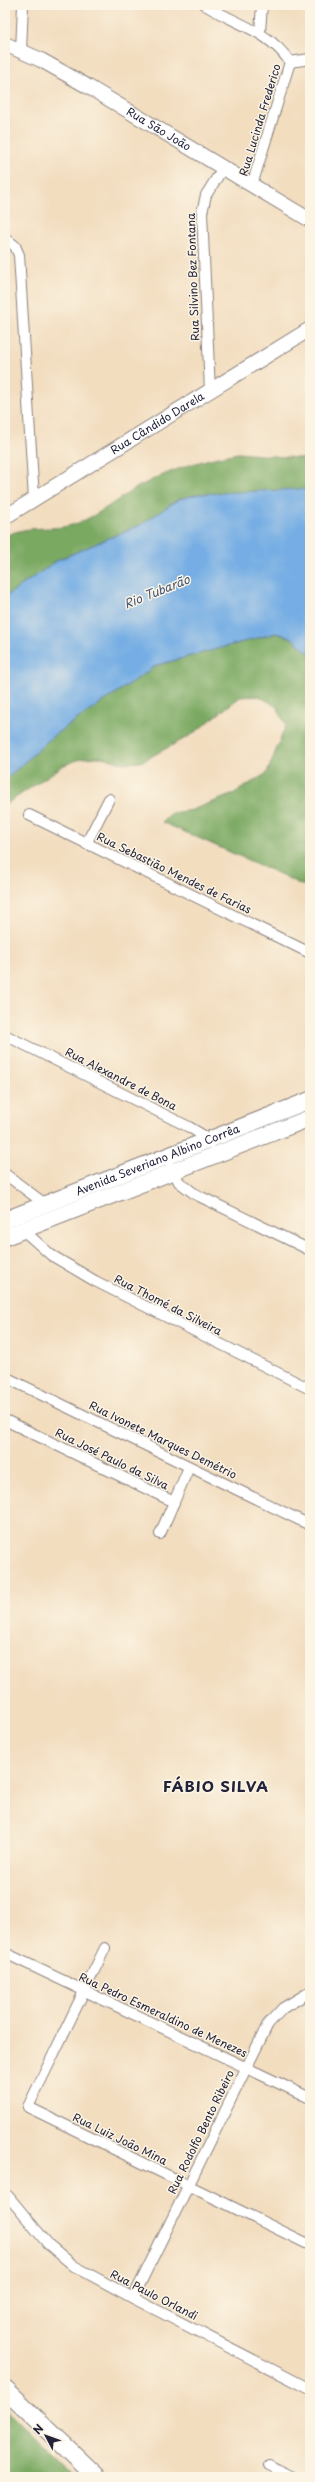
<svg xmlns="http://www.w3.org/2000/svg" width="315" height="2482" font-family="'Playpen Sans',sans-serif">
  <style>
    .forest { fill: #7aa962; stroke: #4e664e }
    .water { fill: #75ade4; stroke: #4c6890 }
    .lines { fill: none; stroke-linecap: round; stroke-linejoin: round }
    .street-casing { stroke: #8a807d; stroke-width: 12 }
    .secondary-casing { stroke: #8a807d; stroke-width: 16 }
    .primary-casing { stroke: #8a807d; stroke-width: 18 }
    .highway-casing { stroke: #8a807d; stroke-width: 20 }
    .street { stroke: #fff; stroke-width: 10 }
    .secondary { stroke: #fff; stroke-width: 14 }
    .primary { stroke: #fff; stroke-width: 16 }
    .highway { stroke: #fff; stroke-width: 18 }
    .labels { text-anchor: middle; stroke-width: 3; stroke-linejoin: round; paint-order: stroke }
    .street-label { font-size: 11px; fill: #22223b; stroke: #fcf5e5 }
    .water-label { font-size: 12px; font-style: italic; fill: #3f5376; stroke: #fcf5e5 }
    .district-label { font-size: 15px; font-weight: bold; letter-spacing: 1px; fill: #22223b; stroke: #fcf5e5 }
  </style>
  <rect width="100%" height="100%" fill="#fcf5e5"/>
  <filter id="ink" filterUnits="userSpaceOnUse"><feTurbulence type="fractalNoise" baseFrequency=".025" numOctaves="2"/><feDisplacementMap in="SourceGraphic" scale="8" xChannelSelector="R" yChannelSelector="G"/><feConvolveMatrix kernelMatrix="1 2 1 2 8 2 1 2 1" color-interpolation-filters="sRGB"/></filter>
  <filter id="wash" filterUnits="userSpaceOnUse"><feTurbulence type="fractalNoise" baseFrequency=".012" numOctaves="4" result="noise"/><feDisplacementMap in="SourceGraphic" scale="16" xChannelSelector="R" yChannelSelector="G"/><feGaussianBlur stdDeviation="0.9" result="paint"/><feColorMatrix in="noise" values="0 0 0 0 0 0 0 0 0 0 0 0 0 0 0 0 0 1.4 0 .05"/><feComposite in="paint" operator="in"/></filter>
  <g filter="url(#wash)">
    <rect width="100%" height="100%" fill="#f2ddbf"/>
    <g class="forest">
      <path d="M238,453L310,459V490L199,494L179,499L142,524L58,560L5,597V536C32,523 52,533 78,523C99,515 119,498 138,487C170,470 203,459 238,453Z"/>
      <polygon points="276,633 291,637 310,654 310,885 301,885 282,875 162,822 171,813 192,810 231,795 267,773 286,725 277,707 259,696 240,697 193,734 141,762 122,763 102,757 83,758 64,765 5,805 5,780 54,735 157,665"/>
      <polygon points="5,2409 75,2477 5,2477"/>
    </g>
    <polygon class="water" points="301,489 310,490 310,654 291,637 276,633 157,665 54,735 5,780 5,597 58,560 142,524 179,499 199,494"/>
  </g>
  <g filter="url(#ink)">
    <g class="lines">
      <defs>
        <g id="street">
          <path d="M205,5C237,25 268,30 290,62L310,59"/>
          <polyline points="260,32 262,5"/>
          <polyline points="21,50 23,5"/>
          <polyline points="252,185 290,62"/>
          <polyline points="5,238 15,246 19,255 34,499"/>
          <polyline points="210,391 202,213 206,195 223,168"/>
          <polyline points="29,815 310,953"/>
          <polyline points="86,844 109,799"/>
          <polyline points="5,1035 189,1127 209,1139 211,1143"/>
          <polyline points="171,1167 179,1182 195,1194 310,1250"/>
          <polyline points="5,1174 45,1204"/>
          <polyline points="23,1230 51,1255 95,1281 310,1389"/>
          <polyline points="5,1377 310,1525"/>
          <polyline points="5,1420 174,1502 189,1467"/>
          <polyline points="160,1534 174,1502"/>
          <polyline points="105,1948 28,2107 310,2245"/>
          <polyline points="5,1953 310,2098"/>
          <polyline points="8,2196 48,2244 74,2266 133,2298 310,2389"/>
          <polyline points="133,2298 268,2024 283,2008 310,1992"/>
          <polyline points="269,2465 293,2477"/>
        </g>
        <g id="secondary">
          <path id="s1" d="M5,44L41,60L87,86L310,220"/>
          <path id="s2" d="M5,517L310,329"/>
        </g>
        <g id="primary">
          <path id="s3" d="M5,1220L310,1100"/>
          <polyline points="5,1237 310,1118"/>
        </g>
        <polyline id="highway" points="5,2389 97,2477"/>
      </defs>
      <use href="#street" class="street-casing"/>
      <use href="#secondary" class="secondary-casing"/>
      <use href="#primary" class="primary-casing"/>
      <use href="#highway" class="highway-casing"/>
      <use href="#street" class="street"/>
      <use href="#secondary" class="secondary"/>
      <use href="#primary" class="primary"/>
      <use href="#highway" class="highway"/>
    </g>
  </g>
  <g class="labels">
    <g class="street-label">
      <text transform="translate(260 120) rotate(-73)" y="4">Rua Lucinda Frederico</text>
      <text dy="4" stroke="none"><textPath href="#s1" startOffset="176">Rua São João</textPath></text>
      <text transform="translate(193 277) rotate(-92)" y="4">Rua Silvino Bez Fontana</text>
      <text dy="4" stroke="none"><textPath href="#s2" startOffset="179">Rua Cândido Darela</textPath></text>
      <text transform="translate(174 873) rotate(26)" y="4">Rua Sebastião Mendes de Farias</text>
      <text transform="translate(121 1079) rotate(27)" y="4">Rua Alexandre de Bona</text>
      <text dy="4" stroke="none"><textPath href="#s3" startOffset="164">Avenida Severiano Albino Corrêa</textPath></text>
      <text transform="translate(168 1305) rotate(27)" y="4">Rua Thomé da Silveira</text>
      <text transform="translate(163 1440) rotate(26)" y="4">Rua Ivonete Marques Demétrio</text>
      <text transform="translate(112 1459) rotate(26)" y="4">Rua José Paulo da Silva</text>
      <text transform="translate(163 2015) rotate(25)" y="4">Rua Pedro Esmeraldino de Menezes</text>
      <text transform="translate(201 2132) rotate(-64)" y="4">Rua Rodolfo Bento Ribeiro</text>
      <text transform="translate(120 2139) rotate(26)" y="4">Rua Luiz João Mina</text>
      <text transform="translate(154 2295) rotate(27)" y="4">Rua Paulo Orlandi</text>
    </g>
    <g class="water-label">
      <text transform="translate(157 592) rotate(-22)" y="4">Rio Tubarão</text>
    </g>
    <g class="district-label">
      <text x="216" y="1792">FÁBIO SILVA</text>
    </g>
  </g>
  <rect width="315" height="2482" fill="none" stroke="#fcf5e5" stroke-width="20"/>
  <g transform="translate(46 2436) rotate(311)" stroke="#fcf5e5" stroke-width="3" paint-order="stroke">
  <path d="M0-3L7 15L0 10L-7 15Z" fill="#22223b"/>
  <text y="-6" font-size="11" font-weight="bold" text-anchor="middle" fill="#22223b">N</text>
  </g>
</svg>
